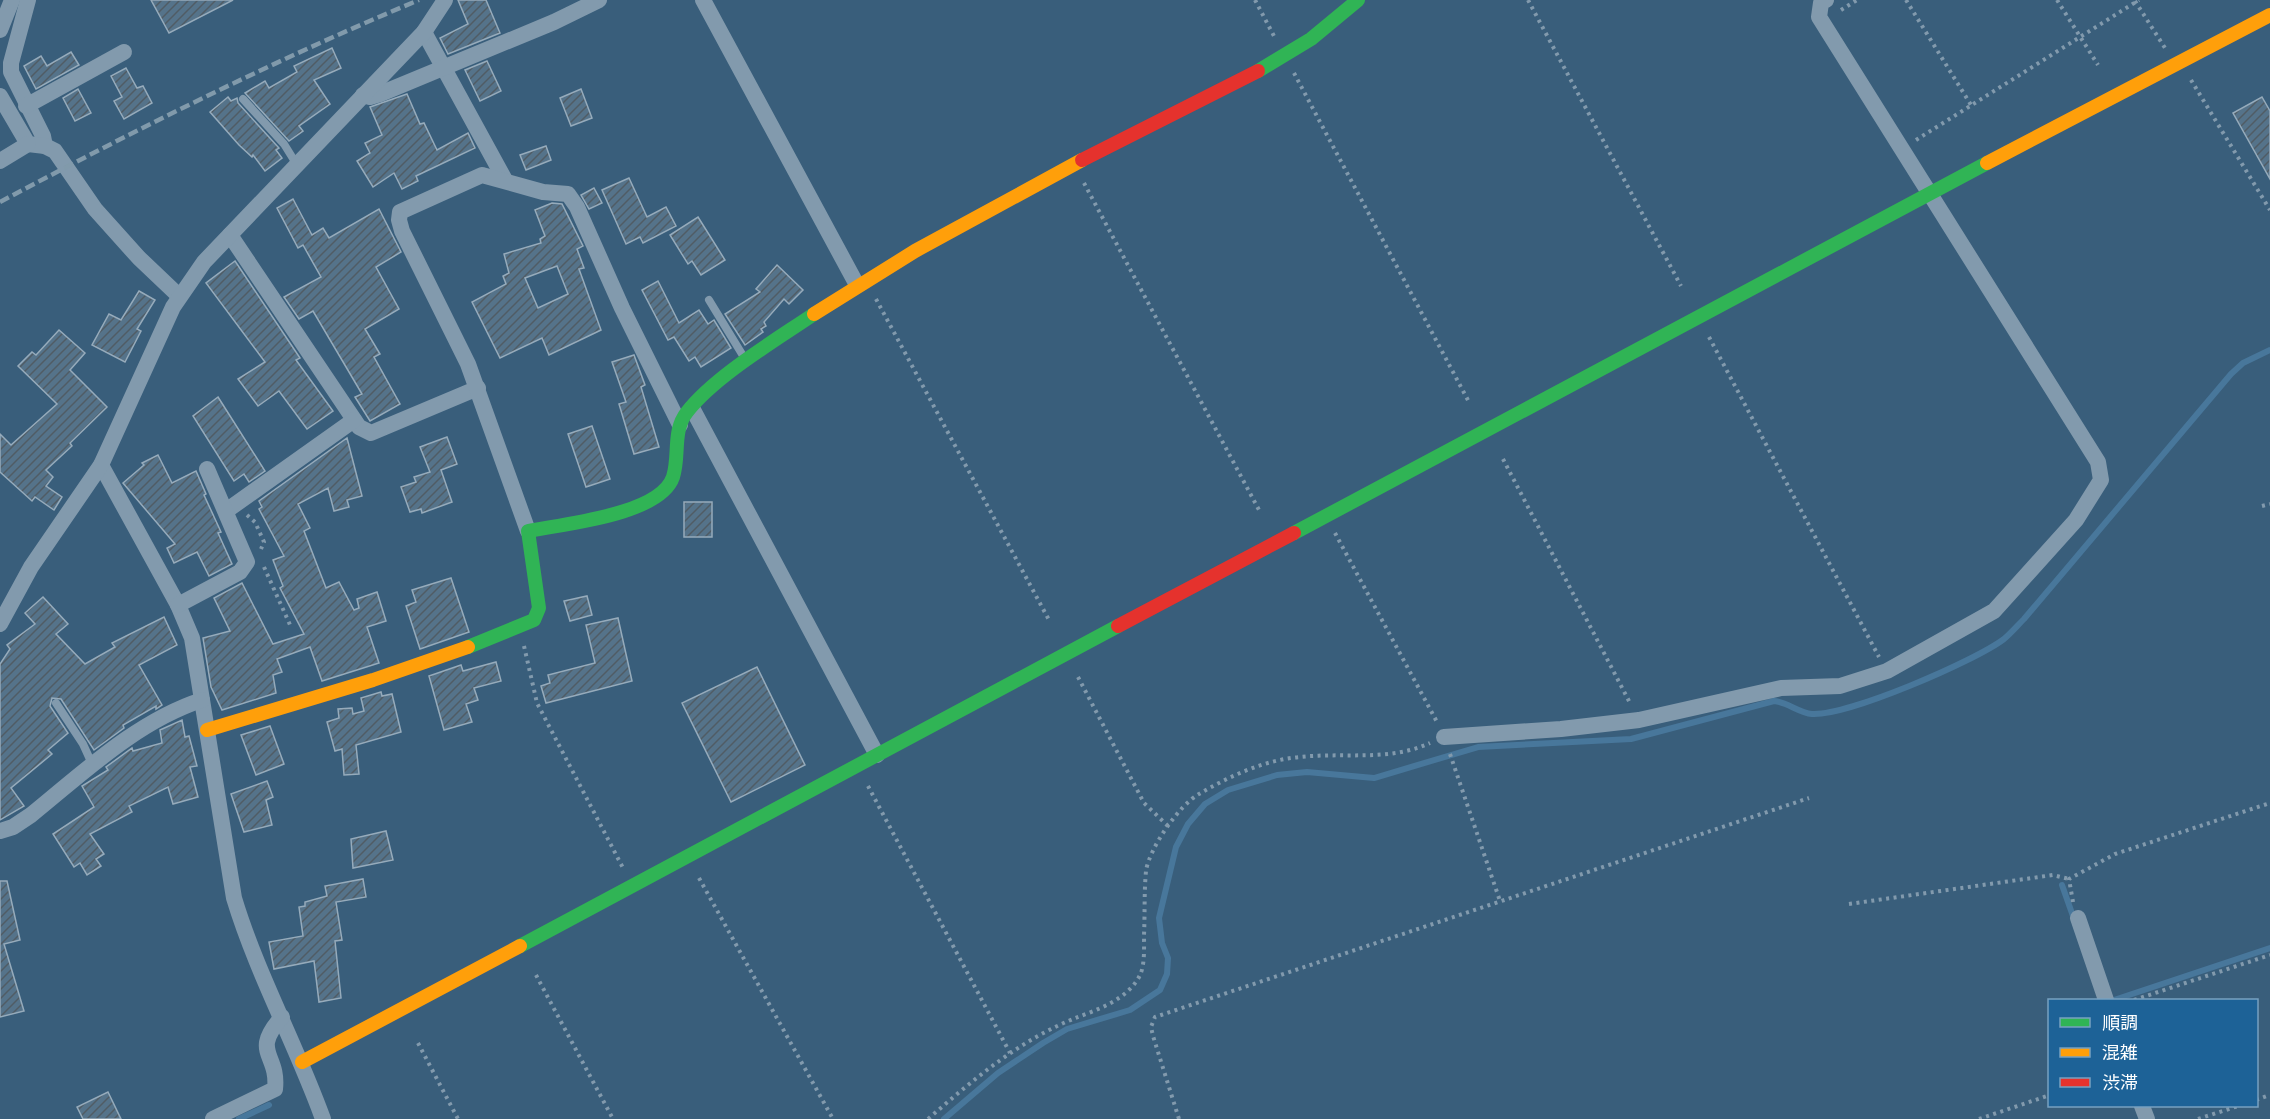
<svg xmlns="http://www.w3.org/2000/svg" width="2270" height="1119" font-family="'Public Sans','Noto Sans JP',sans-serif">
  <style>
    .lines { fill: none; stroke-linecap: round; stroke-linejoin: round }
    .stream { stroke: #48779b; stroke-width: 6 }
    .building { fill: url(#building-hatch); stroke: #96abbb; stroke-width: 1.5; fill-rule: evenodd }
    .path { stroke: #829aad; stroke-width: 4; stroke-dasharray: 3 4.5; stroke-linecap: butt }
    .lane { stroke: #829aad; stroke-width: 8 }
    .street { stroke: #829aad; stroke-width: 16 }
    .fast { stroke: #30b455; stroke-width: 14 }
    .slow { stroke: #ff9f0a; stroke-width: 14 }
    .jam { stroke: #e5322d; stroke-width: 14 }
    .rail { stroke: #819aab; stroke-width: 4.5; stroke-dasharray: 10 4.5; stroke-linecap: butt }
  </style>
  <defs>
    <pattern id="building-hatch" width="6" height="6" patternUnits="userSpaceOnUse" patternTransform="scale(1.5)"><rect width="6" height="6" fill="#55738a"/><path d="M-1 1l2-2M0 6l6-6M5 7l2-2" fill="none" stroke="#505c65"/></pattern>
  </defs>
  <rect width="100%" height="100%" fill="#395e7b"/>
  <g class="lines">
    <g class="stream">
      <polyline points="2062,885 2074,919"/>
      <polyline points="2114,1000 2270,948"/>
      <polyline points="239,1119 269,1105"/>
      <path d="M944,1119L998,1073L1043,1043L1067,1029L1130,1010L1160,990L1167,974L1168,958L1162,943L1159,918L1176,847L1188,824L1205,804L1228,790L1277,775L1307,772L1374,778L1478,747L1631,739L1774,701C1787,702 1799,713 1812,714C1848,716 1975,661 2004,639C2011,633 2017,626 2024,619L2231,374L2243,363L2270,350"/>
    </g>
  </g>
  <g class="building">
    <polygon points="151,0 233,0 169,33"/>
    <polygon points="458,0 486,0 500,33 448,54 440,38 468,24"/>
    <polygon points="332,48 341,68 314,80 330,104 299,126 303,131 289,141 245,93 265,81 269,88 297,72 294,66"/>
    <polygon points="71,52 79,65 36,89 24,66 41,56 47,66"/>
    <polygon points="487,61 501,91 480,101 465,70"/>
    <polygon points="126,68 137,88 143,86 152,103 124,119 114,101 122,97 111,76"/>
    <polygon points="78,89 91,113 75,121 63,98"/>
    <polygon points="581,89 592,118 571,126 560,98"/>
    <polygon points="407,94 420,124 424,123 437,150 468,133 475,148 416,176 418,181 402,189 394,173 373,187 357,161 370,153 365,143 382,135 370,107"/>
    <polygon points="228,97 231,101 237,98 238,103 279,148 276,150 282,158 265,171 253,155 252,157 239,145 210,112"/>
    <polygon points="2262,97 2270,111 2270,179 2233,113"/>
    <polygon points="546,146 551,160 526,170 520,155"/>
    <polygon points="629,178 647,217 666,207 676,226 643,243 640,237 626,244 602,190"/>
    <polygon points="594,188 602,203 589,209 581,195"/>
    <polygon points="293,199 312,235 323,228 329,238 379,209 401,252 376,267 399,309 365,329 380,354 374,357 400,404 370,421 355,397 362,394 313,311 299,319 284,297 321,277 303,245 298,248 277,208"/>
    <path d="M552,203L562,204L583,246L577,249L584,268L579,269L601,330L549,355L542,338L500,358L472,302L506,284L503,276L509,273L504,254L541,243L540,239L545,236L535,210ZM557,266L568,294L538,308L525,278Z"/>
    <polygon points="698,217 725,260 701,275 692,261 688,264 670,235"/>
    <polygon points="235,261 300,358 296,360 333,411 307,429 279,391 258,406 238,379 265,362 206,283"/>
    <polygon points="777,265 803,290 789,304 784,299 764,322 766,326 761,329 763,332 745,345 725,314 760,292 756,289"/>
    <polygon points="658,281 679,323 699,310 708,324 714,320 731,348 701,367 695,357 689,361 674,337 668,340 642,290"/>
    <polygon points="139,291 155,300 137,329 141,331 125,362 92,345 109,314 121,320"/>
    <polygon points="59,330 85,353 70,370 107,407 70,443 72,446 46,470 53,477 46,486 62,497 54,510 35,497 32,501 0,472 0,434 11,445 57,404 18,366 32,352 36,355"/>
    <polygon points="634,355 645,385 641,387 659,447 634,454 619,404 626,402 612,362"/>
    <polygon points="218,397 265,471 249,482 244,474 234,481 193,416"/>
    <polygon points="592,426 610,479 586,487 568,434"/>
    <polygon points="447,437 457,464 441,470 452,502 422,513 421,509 410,512 401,487 416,482 414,477 430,472 420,447"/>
    <polygon points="347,438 362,496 347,500 349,507 334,511 328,488 298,504 310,528 304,531 326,588 339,582 354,610 359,608 357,599 377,592 386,621 367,627 379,663 322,681 310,647 277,659 282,672 273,675 276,693 222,710 211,687 203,638 230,631 214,598 242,583 273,644 304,634 280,588 283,586 273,560 284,556 259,509 262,507 259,501"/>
    <polygon points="158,455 172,483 196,471 206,494 204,495 221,532 218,533 232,564 209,576 197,552 174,563 167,548 175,544 123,483 144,465 142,463"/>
    <rect x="684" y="502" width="28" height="35"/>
    <polygon points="451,578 469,632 420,649 406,606 416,602 412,590"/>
    <polygon points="587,596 592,615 570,621 564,601"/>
    <polygon points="43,597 68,624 56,634 85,664 115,647 112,643 164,617 177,645 139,665 162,705 156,709 156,706 123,725 124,728 94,750 61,699 52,698 50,706 68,733 48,750 52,754 11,788 24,806 0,820 0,664 10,649 7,645 35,624 25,613"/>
    <polygon points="618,618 632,681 546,703 541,686 550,683 548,675 595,663 586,625"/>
    <polygon points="496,662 501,681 474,688 478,700 466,704 472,722 444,730 429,676 461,665 463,671"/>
    <polygon points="757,667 805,765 731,802 682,703"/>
    <polygon points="381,692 382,696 392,694 401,732 356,745 359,774 344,775 342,749 335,751 327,722 339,718 338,709 352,708 353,714 364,711 361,698"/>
    <polygon points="182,720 185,737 189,736 197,766 190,767 198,797 173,804 168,787 129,806 132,812 90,834 104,854 96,859 101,866 87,875 80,863 74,867 53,834 94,807 82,786 108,770 106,767 132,748 133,751 162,743 160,730"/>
    <polygon points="270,726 284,764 256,775 241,735"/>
    <polygon points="267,781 273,797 266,800 272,825 244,832 231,794"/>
    <polygon points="386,831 393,860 353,868 351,839"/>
    <polygon points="363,879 366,897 336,902 342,940 335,941 341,998 319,1002 314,961 274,969 269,942 303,936 299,907 305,906 305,902 327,896 325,886"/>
    <polygon points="0,881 7,881 20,940 4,944 24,1011 0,1017"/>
    <polygon points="108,1092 121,1119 83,1119 77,1107"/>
  </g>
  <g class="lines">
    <g class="path">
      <polyline points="1255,0 1275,38"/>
      <polyline points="1528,0 1681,286"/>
      <polyline points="1906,0 1971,105"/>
      <polyline points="2057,0 2098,65"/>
      <polyline points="2135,1 2165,48"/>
      <polyline points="1841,10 1857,0"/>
      <polyline points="1294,73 1470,404"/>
      <polyline points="2191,80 2270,210"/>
      <polyline points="1916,140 2139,0"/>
      <polyline points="1084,183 1259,510"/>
      <polyline points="876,299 1049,620"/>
      <polyline points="1709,337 1879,657"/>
      <polyline points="1503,459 1630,703"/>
      <polyline points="2262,506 2270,504"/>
      <polyline points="247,515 255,522 264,542 261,549"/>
      <polyline points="1335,533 1437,722"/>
      <polyline points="264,567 291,627"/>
      <polyline points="524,646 537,703 623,868"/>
      <polyline points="1078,677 1144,803 1168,826"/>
      <polyline points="1450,754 1500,901"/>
      <polyline points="868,786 1010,1053"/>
      <polyline points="699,878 833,1119"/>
      <polyline points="2073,902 2069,879 2115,854 2270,803"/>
      <polyline points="1849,904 2053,875 2069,879"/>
      <polyline points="536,975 613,1119"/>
      <polyline points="2134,1000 2270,955"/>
      <polyline points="418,1043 458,1119"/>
      <polyline points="2256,1100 2270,1095"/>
      <path d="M928,1119C973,1080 1017,1042 1073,1019C1096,1010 1128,1000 1140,975C1145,965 1144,946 1144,935C1145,914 1144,892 1146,871C1149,849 1179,805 1199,794C1230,776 1264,760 1300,757C1344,752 1389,762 1430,743"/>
      <polyline points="1179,1119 1153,1036 1151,1027 1155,1017 1809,798"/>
      <polyline points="1979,1119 2050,1095"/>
      <polyline points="2198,1119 2238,1106"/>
    </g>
    <g class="lane">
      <polyline points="243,99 284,144 297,165"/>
      <polyline points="709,300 745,359"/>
      <polyline points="56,703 83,744 93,766"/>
    </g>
    <g class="street">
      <polyline points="28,0 11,63 11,72 43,136 45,146"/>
      <polyline points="703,0 857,285"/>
      <polyline points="0,30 12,0"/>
      <polyline points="424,32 505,180"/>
      <polyline points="363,95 370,97 380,94 554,22 599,0"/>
      <polyline points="0,96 28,144 45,146 55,151 95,209 139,258 179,296"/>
      <polyline points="26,106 124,52"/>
      <polyline points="0,161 28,144"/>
      <polyline points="230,235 359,427 371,433 478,388"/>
      <polyline points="692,408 877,755"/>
      <path d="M101,465L178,605L192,638L234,898C257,974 296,1044 323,1119"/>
      <polyline points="226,511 354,420"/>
      <polyline points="528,531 468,364 402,231 399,220 400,212 482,175 543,192 568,194 577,207 622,308 680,425"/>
      <polyline points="178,605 240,572 247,562 207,469"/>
      <polyline points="0,624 31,567 101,465 173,307 204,262 424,32 445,0"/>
      <polyline points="1444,737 1561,729 1639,720 1781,688 1840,686 1887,671 1994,611 2076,520 2101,480 2098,462 1819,17 1821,3 1826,0"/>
      <path d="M0,831L13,827L31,815C83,773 137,721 202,700"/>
      <polyline points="2078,918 2106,1000"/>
      <polyline points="2142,1106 2147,1119"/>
      <path d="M213,1119L275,1089C279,1053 250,1053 282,1017"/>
    </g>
    <g class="fast">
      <polyline points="1258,71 1311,39 1358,0"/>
      <polyline points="1294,533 1987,163"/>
      <path d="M468,647L534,620L539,608L528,531C563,524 660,515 673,477C680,455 672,431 687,412C715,376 776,340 814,314"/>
      <polyline points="520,946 1118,626"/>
    </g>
    <g class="slow">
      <polyline points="1987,163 2270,15"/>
      <polyline points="814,314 915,251 1082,160"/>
      <polyline points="207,730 373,680 468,647"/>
      <polyline points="302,1062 520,946"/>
    </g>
    <g class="jam">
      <polyline points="1082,160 1258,71"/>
      <polyline points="1118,626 1294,533"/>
    </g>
    <path class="rail" d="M0,202C137,129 275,60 419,0"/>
  </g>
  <rect x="2048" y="999" width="210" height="108" fill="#1d6297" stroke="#77a1c1" stroke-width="1.5"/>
  <rect x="2060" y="1018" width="30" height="9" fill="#30b455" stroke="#77a1c1" stroke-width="1.5"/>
  <text x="2102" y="1029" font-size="18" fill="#ffffff">順調</text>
  <rect x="2060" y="1048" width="30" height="9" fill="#ff9f0a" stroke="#77a1c1" stroke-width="1.5"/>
  <text x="2102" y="1059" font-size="18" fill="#ffffff">混雑</text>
  <rect x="2060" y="1078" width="30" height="9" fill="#e5322d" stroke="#77a1c1" stroke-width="1.5"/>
  <text x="2102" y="1089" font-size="18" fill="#ffffff">渋滞</text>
</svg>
